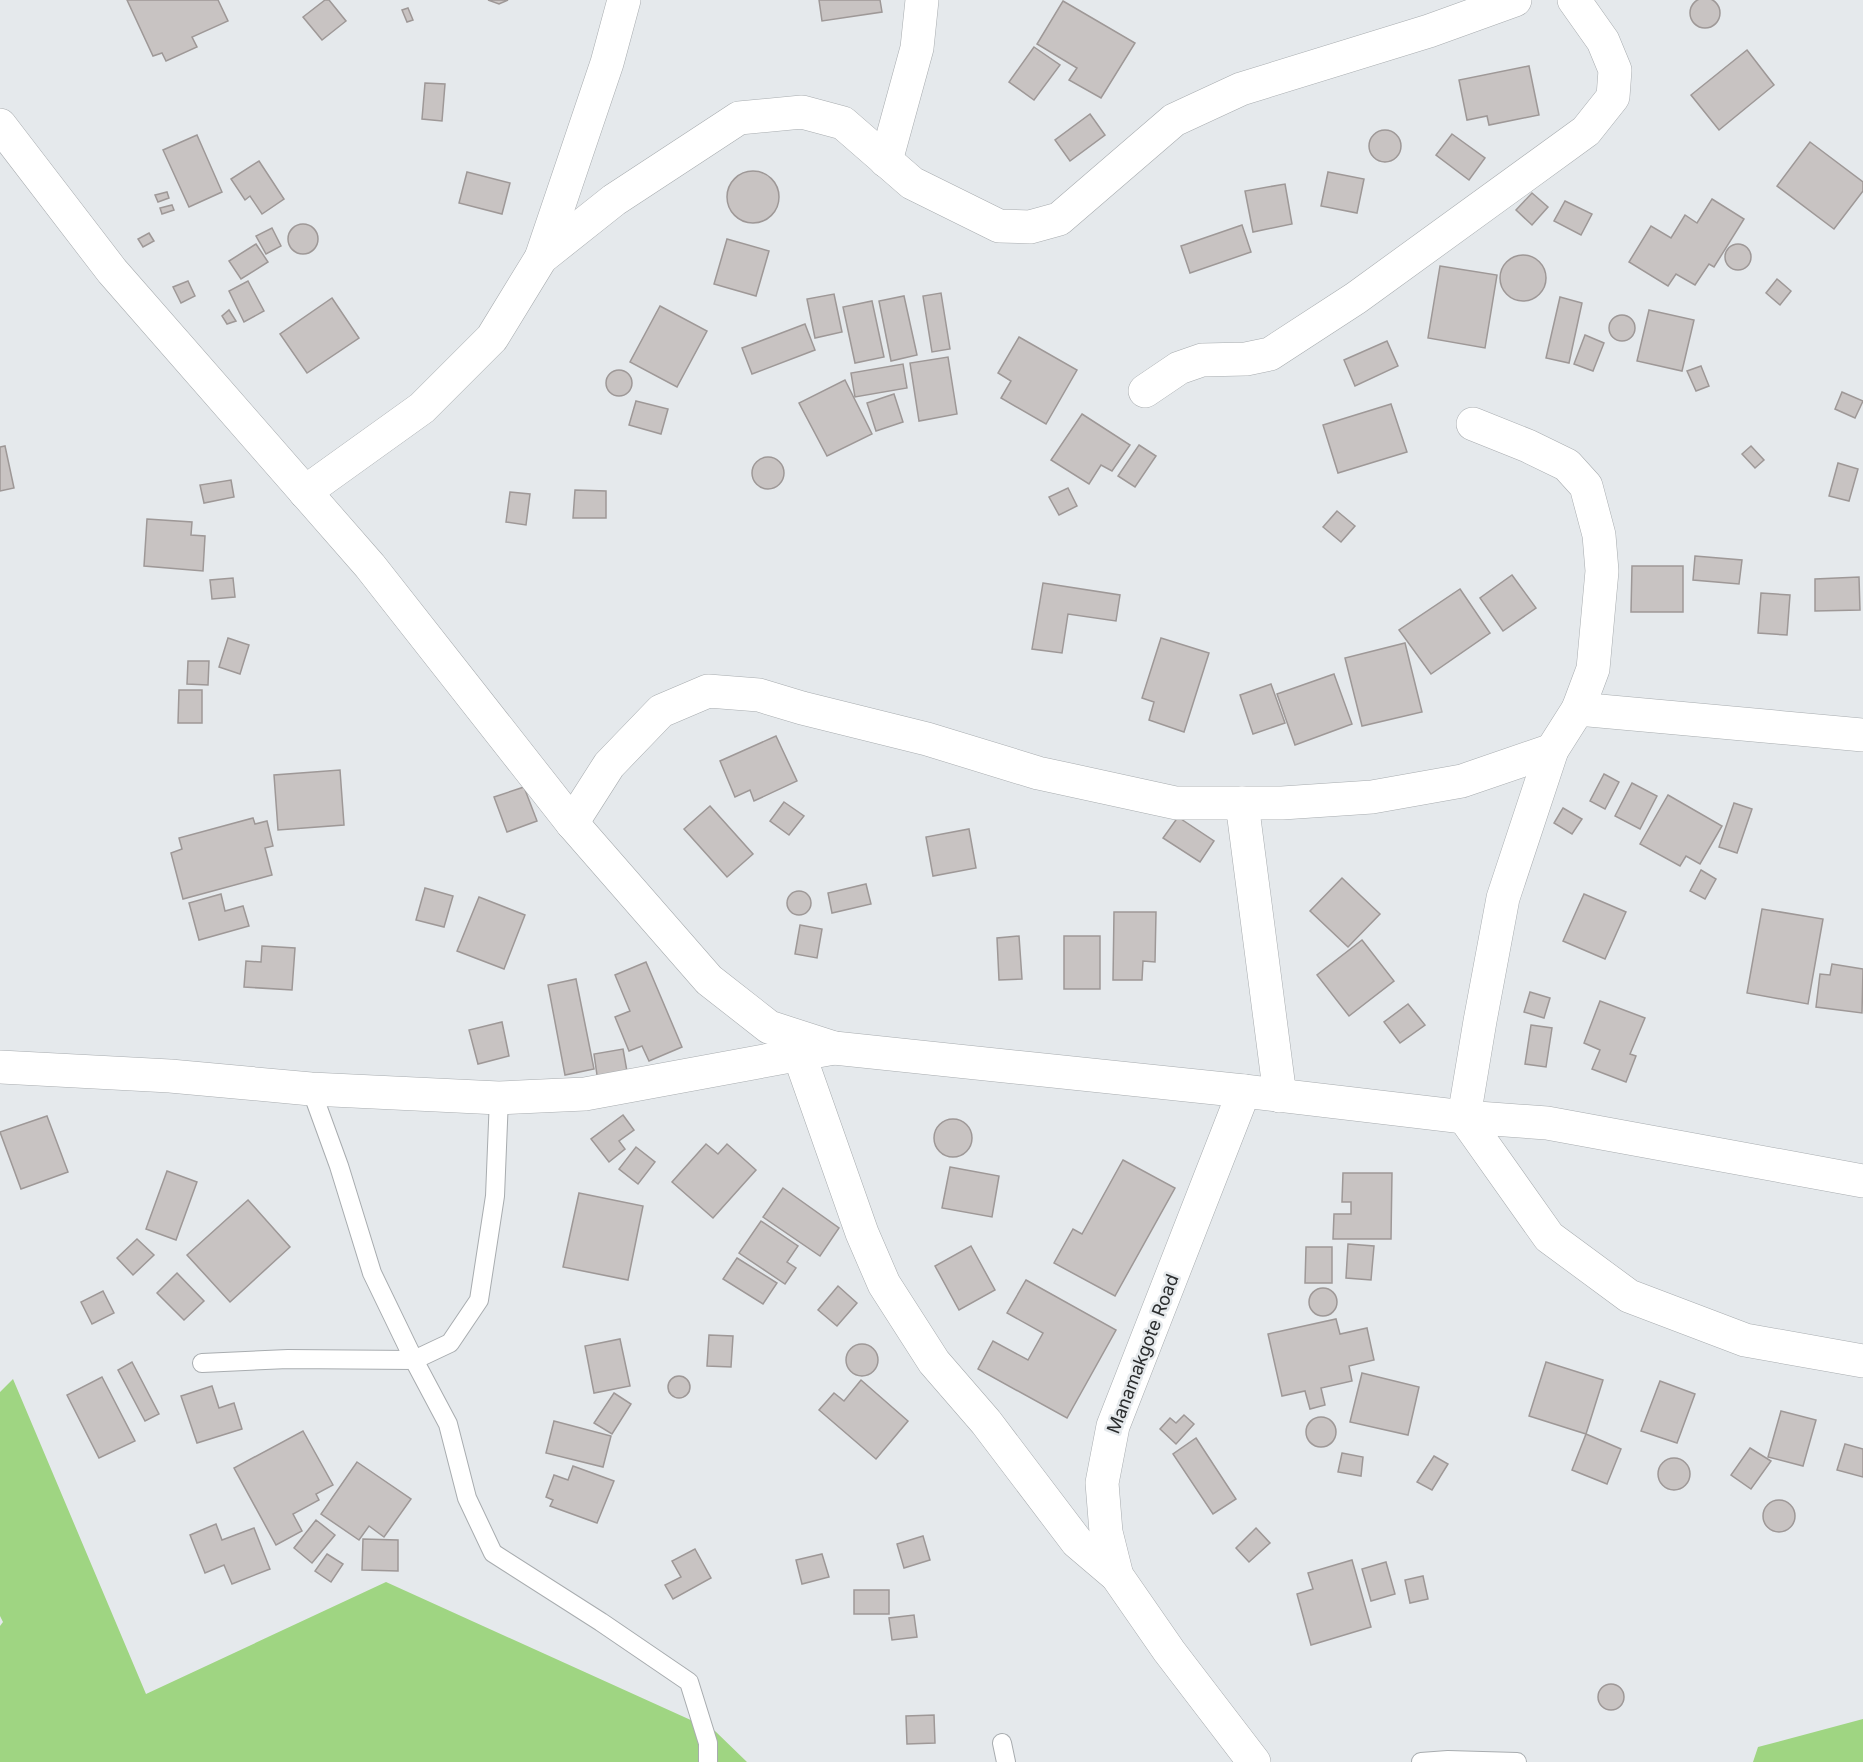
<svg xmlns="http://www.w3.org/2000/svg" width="1863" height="1762" font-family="Inter,sans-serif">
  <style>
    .green { fill: #9fd582 }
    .building { fill: #c8c3c2; stroke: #9e9897; stroke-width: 1.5 }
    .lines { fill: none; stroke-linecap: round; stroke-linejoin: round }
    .service-casing { stroke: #a8acaf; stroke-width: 20 }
    .minor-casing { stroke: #a8acaf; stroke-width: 34 }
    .tertiary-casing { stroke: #a8acaf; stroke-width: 34 }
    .service { stroke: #fff; stroke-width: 18 }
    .minor { stroke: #fff; stroke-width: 33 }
    .tertiary { stroke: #fff; stroke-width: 33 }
    .labels { text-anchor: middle; stroke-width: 5; stroke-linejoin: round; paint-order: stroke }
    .street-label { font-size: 18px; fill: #2b2d2e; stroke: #e5e9ec }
  </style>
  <rect width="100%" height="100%" fill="#e5e9ec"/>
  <g class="green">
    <polygon points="13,1379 146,1694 386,1582 715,1731 747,1762 0,1762 0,1626 3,1622 0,1616 0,1392"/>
    <polygon points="1863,1719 1863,1762 1753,1762 1758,1747"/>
  </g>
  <g class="building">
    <circle cx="1705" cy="13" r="15"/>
    <polygon points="127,0 218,0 228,21 192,37 197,47 166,61 162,53 153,56"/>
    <polygon points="325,0 329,0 346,21 322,40 303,17"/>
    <polygon points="488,0 508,0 499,4"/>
    <polygon points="819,0 880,0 882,12 822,21"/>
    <polygon points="1063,1 1135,43 1101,98 1069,80 1077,68 1037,44"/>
    <polygon points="408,8 413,20 407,22 402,10"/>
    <polygon points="1034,47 1060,65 1034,100 1009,82"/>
    <polygon points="1747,50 1774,85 1719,130 1691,95"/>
    <polygon points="1529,66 1539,115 1489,125 1487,116 1467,120 1459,80"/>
    <polygon points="425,83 445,84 442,121 422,119"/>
    <polygon points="1090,114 1105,135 1070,161 1055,140"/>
    <circle cx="1385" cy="146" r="16"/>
    <polygon points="1452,134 1485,158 1469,180 1436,155"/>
    <polygon points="197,135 222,192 189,207 163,150"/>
    <polygon points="1810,142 1863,182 1863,191 1834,229 1777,186"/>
    <polygon points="259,161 284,199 262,214 250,196 245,200 231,179"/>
    <circle cx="753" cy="197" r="26"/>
    <polygon points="467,172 510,183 502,214 459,203"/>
    <polygon points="1328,172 1364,179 1357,213 1321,206"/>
    <polygon points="1285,184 1292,224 1253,232 1245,191"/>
    <polygon points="167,192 169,198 158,202 155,195"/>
    <polygon points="1532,193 1548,207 1532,225 1516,210"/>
    <polygon points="1712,199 1744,219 1714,267 1709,264 1695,285 1676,274 1668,286 1629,262 1651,226 1671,238 1685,215 1697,223"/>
    <polygon points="1565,201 1592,214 1581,235 1554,221"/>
    <polygon points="172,205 174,210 162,214 160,208"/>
    <circle cx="303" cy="239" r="15"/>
    <polygon points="1242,225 1251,252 1190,273 1181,246"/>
    <polygon points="272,228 281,246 266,254 256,236"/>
    <polygon points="149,233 154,241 143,247 138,239"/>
    <polygon points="727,239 769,251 756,296 714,284"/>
    <polygon points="256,244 268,262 241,279 229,261"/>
    <circle cx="1738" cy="257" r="13"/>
    <circle cx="1523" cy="278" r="23"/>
    <polygon points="1440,266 1497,275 1485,348 1428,338"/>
    <polygon points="1777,279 1791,291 1780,305 1766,293"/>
    <polygon points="188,281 195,296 181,303 173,287"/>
    <polygon points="248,281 264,311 244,322 229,291"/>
    <polygon points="941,293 950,349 932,352 923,296"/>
    <polygon points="834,294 842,332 815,338 807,299"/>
    <polygon points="904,296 917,355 891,361 879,301"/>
    <polygon points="1560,297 1582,303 1569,363 1546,358"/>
    <polygon points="332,298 359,338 307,373 280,334"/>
    <polygon points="872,301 884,357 855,363 843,307"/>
    <polygon points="660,306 707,331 677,387 630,362"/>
    <polygon points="229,310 236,321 227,324 222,316"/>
    <polygon points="1649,310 1694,320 1682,371 1637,361"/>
    <circle cx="1622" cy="328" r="13"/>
    <polygon points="805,324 815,350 752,374 742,348"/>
    <polygon points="1585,335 1604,343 1593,371 1574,364"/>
    <polygon points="1019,337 1077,370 1046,424 1001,398 1011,381 998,373"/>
    <polygon points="1387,341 1398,366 1355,386 1344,360"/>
    <polygon points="948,357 957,414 919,421 910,363"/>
    <polygon points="903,364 907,388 855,397 851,373"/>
    <polygon points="1701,366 1709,386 1696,391 1687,371"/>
    <circle cx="619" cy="383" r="13"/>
    <polygon points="845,380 872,434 827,456 799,403"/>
    <polygon points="1842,392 1863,401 1855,418 1835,409"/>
    <polygon points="894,394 903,422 876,431 867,403"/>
    <polygon points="636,401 668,409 661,434 629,425"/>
    <polygon points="1391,404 1407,452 1338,473 1323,425"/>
    <polygon points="1082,414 1130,445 1112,471 1101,465 1089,484 1051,460"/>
    <polygon points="1139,445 1156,456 1135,487 1118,476"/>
    <polygon points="5,446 14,488 0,491 0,447"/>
    <polygon points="1751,446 1764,460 1755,468 1742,454"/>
    <circle cx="768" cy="473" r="16"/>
    <polygon points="1838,463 1858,469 1849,501 1829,496"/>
    <polygon points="231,480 234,497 204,503 200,485"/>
    <polygon points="1068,488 1077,506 1059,515 1049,497"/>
    <polygon points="575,490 606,491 606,518 573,518"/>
    <polygon points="510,492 530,494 526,525 506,522"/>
    <polygon points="1337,511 1355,526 1341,542 1323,527"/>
    <polygon points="147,519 192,522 191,535 205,536 203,571 144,566"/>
    <polygon points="1695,556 1742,560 1739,584 1693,580"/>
    <polygon points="1632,566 1683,566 1683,612 1631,612"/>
    <polygon points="1512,575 1536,608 1503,631 1480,598"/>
    <polygon points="1859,577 1860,610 1815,611 1815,579"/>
    <polygon points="233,578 235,597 212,599 210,580"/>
    <polygon points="1043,583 1120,595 1116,621 1068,614 1062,653 1032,649"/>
    <polygon points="1460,589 1490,633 1431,674 1399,630"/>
    <polygon points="1761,593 1790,595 1787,635 1758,633"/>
    <polygon points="228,638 249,645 240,674 219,667"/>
    <polygon points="1161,638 1209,653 1184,732 1149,720 1154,702 1142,698"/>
    <polygon points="1405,643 1422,712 1362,726 1345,658"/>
    <polygon points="188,661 209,661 208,685 187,684"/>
    <polygon points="1334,674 1352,724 1295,745 1277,694"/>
    <polygon points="1271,684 1285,723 1253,734 1240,695"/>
    <polygon points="179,690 202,690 202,723 178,723"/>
    <polygon points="776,736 797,781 754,801 750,790 735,797 720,761"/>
    <polygon points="340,770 344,825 278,830 274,775"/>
    <polygon points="1604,774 1619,782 1605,809 1590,801"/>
    <polygon points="1632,783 1657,796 1640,829 1615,816"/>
    <polygon points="524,787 537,821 507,832 494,797"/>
    <polygon points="1668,795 1722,826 1700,864 1686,856 1680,866 1640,844"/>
    <polygon points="784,802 804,816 789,835 770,821"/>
    <polygon points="1734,803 1752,809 1737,853 1719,847"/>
    <polygon points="710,806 753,854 727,877 684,829"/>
    <polygon points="1563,808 1582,819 1572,834 1554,823"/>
    <polygon points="1178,817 1214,841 1200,862 1163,838"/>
    <polygon points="253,818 255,824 267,821 273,846 265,848 272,875 183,899 171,853 182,849 179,838"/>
    <polygon points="969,829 976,868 933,876 926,837"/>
    <polygon points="1701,870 1716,879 1705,899 1690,891"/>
    <polygon points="1342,878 1380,914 1348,947 1310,911"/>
    <polygon points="866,884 871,904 832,913 828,893"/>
    <polygon points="425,888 453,896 444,927 416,920"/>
    <circle cx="799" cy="903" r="12"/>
    <polygon points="221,894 225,911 243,906 249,926 199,940 189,903"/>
    <polygon points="1584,894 1626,912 1605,959 1563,941"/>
    <polygon points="479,897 525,915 504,969 457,951"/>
    <polygon points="1762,909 1823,919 1808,1004 1747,993"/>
    <polygon points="1114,912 1156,912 1155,962 1143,961 1142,980 1113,980"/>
    <polygon points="800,925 822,929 817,958 795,954"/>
    <polygon points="1019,936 1022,979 999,980 997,938"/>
    <rect x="1064" y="936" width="36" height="53"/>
    <polygon points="1362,940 1394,981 1349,1016 1317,975"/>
    <polygon points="262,946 295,948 292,990 244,987 246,961 261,962"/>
    <polygon points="646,962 682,1047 649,1061 642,1046 629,1051 615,1017 630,1011 615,975"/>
    <polygon points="1832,964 1863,969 1862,1013 1816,1007 1820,974 1830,975"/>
    <polygon points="576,979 594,1069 565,1075 548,985"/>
    <polygon points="1530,992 1550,998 1544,1018 1524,1012"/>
    <polygon points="1600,1001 1645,1018 1630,1054 1636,1056 1626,1082 1592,1069 1600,1050 1584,1043"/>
    <polygon points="1408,1004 1425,1025 1400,1043 1384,1022"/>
    <polygon points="502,1022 509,1056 478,1064 469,1030"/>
    <polygon points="1531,1025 1552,1028 1546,1067 1525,1064"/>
    <polygon points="623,1049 628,1077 598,1082 594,1054"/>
    <polygon points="623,1115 634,1130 619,1141 625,1149 609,1162 591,1139"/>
    <polygon points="47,1116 68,1172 21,1189 0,1132"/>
    <circle cx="953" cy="1138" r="19"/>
    <polygon points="706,1144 718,1154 727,1144 756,1170 713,1218 672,1182"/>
    <polygon points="636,1147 655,1162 638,1184 619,1169"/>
    <polygon points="1123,1160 1175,1188 1115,1296 1054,1263 1073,1229 1082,1234"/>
    <polygon points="950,1167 999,1176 992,1217 942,1208"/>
    <polygon points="167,1171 197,1182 176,1240 146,1229"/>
    <polygon points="1343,1173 1392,1173 1391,1239 1333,1239 1334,1214 1351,1214 1351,1202 1342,1202"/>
    <polygon points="783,1188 839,1228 820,1256 763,1217"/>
    <polygon points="579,1193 643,1206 628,1280 563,1267"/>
    <polygon points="248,1200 290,1247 230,1302 187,1255"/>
    <polygon points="761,1221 798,1246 787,1262 796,1268 785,1284 739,1253"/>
    <polygon points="137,1239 154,1255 133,1275 117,1258"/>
    <polygon points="1348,1244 1374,1246 1371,1280 1346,1278"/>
    <polygon points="971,1246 995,1290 959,1310 935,1266"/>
    <polygon points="1306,1247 1332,1247 1332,1283 1305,1283"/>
    <polygon points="737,1258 777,1283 763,1304 723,1279"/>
    <polygon points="177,1273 204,1301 184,1320 157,1293"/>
    <polygon points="1026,1280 1116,1330 1067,1418 978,1369 993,1341 1028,1360 1043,1333 1007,1313"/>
    <polygon points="838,1286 857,1303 837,1326 818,1310"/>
    <circle cx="1323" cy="1302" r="14"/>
    <polygon points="103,1291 114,1313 92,1324 81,1302"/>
    <polygon points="1336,1319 1340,1334 1367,1328 1374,1360 1349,1366 1352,1381 1321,1388 1325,1405 1310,1409 1305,1391 1282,1396 1268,1334"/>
    <polygon points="709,1335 733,1336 731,1367 707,1366"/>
    <polygon points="620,1339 630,1386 594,1393 585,1346"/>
    <circle cx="862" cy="1360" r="16"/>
    <polygon points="132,1362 159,1414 145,1421 118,1370"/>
    <polygon points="1546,1362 1603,1380 1586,1434 1529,1416"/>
    <polygon points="1362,1373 1419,1387 1408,1435 1350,1422"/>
    <circle cx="679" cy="1387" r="11"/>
    <polygon points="102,1377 135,1441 99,1458 67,1395"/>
    <polygon points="861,1380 908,1421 876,1459 819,1410 834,1393 844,1401"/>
    <polygon points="1660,1381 1695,1394 1677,1443 1641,1431"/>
    <polygon points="212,1386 219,1408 234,1403 242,1429 197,1443 181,1396"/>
    <polygon points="614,1393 631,1404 612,1434 594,1423"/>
    <polygon points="1781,1411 1816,1420 1803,1466 1768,1457"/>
    <polygon points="1184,1415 1194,1424 1176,1444 1160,1429 1170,1418 1176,1423"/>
    <circle cx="1321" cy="1432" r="15"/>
    <polygon points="554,1421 611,1436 603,1467 546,1453"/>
    <polygon points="303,1431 333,1485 316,1494 319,1500 293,1514 302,1531 276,1545 234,1468"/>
    <polygon points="1586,1434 1621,1449 1607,1484 1572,1470"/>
    <polygon points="1196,1438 1236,1499 1213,1514 1173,1454"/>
    <polygon points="1845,1444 1863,1449 1863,1477 1837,1470"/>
    <polygon points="1750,1448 1771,1461 1751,1489 1731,1475"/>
    <polygon points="1342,1453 1363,1457 1361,1476 1338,1472"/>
    <polygon points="1434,1456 1448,1464 1432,1490 1417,1482"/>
    <circle cx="1674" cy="1474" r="16"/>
    <polygon points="357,1462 411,1499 384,1537 369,1526 359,1540 321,1514"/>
    <polygon points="573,1466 614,1481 597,1523 550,1506 553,1500 546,1497 554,1475 568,1480"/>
    <circle cx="1779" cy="1516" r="16"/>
    <polygon points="316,1520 335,1535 312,1563 294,1548"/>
    <polygon points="216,1524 222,1540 254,1528 270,1569 232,1584 224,1565 205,1573 190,1535"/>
    <polygon points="1256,1528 1270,1543 1249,1562 1236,1548"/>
    <polygon points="923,1536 930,1560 904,1568 897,1544"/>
    <polygon points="363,1539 398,1540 398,1571 362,1570"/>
    <polygon points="695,1549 711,1578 673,1599 665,1585 681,1577 672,1561"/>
    <polygon points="327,1554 343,1564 331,1582 315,1571"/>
    <polygon points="822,1554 829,1577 802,1584 796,1560"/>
    <polygon points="1352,1560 1371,1627 1311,1645 1297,1594 1313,1589 1308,1573"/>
    <polygon points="1386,1562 1395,1594 1371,1601 1362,1569"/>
    <polygon points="1423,1576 1428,1599 1410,1603 1405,1580"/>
    <rect x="854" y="1590" width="35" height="24"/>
    <polygon points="914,1615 917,1637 892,1640 889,1618"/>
    <circle cx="1611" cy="1697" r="13"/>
    <polygon points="934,1715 935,1743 907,1744 906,1716"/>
  </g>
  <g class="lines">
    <defs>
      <g id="service">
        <polyline points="311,1089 339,1166 372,1273 414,1360 450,1343 479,1300 495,1196 499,1098"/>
        <polyline points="202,1363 288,1359 414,1360 448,1424 467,1498 493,1553 601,1622 689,1682 708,1743 708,1762"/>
        <polyline points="1002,1743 1006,1762"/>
        <polyline points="1421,1762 1448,1760 1517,1762"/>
      </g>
      <g id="minor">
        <polyline points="886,161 917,48 922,0"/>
        <polyline points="541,258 614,200 739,118 802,112 843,123 912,183 999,226 1030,227 1059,219 1174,120 1241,89 1429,31 1515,0"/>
        <polyline points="1145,391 1179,368 1202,360 1246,359 1270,354 1356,298 1586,131 1613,97 1615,70 1603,41 1574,0"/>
        <polyline points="1473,424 1528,446 1567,465 1586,486 1599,535 1602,571 1593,669 1578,709 1552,750 1503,898 1480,1021 1464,1117 1549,1237 1629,1296 1745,1340 1863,1361"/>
        <polyline points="305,492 422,408 492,338 541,258 607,63 624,0"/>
        <polyline points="1578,709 1863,735"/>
        <polyline points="1242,803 1280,1096"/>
        <polyline points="572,823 609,765 661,711 708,691 759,695 802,708 927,739 1038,773 1176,803 1282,803 1372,797 1462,781 1552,750"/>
        <polyline points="799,1054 862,1233 884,1284 934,1362 986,1422 1077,1542 1117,1576"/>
        <polyline points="0,1067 170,1076 311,1089 499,1098 585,1094 834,1048"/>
      </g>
      <g id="tertiary">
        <polyline points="0,125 112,271 370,566 572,823 709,980 769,1027 834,1048 1244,1091 1464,1117 1547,1123 1863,1181"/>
        <polyline points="1244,1091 1113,1426 1102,1483 1106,1532 1117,1576 1169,1651 1254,1762"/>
      </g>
    </defs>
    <use href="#service" class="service-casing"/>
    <use href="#minor" class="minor-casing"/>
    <use href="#tertiary" class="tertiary-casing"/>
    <use href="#service" class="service"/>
    <use href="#minor" class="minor"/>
    <use href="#tertiary" class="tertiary"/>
  </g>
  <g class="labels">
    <g class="street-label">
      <text transform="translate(1143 1354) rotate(-69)" y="6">Manamakgote Road</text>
    </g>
  </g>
</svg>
